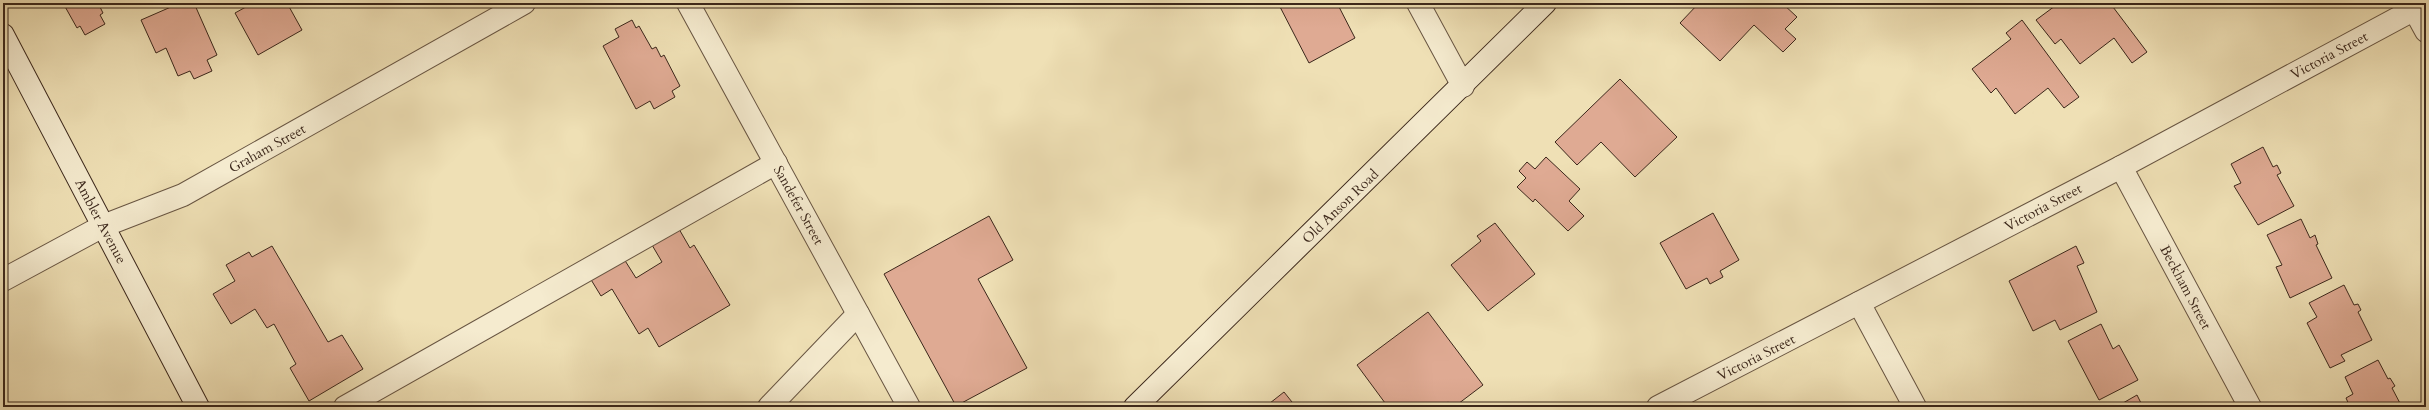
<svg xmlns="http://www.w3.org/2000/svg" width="2429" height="410" font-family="Cardo,serif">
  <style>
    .building { fill: #dfaa93; stroke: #3b271b }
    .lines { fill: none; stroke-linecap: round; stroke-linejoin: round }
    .service-casing { stroke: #685542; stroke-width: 24 }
    .minor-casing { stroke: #685542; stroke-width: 24 }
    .secondary-casing { stroke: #3b271b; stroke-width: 24 }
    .service { stroke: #f5ebcf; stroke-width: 22 }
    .minor { stroke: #f5ebcf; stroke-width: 22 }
    .secondary { stroke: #f5ebcf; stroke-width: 22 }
    .labels { text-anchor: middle; stroke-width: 3; stroke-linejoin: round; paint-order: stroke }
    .street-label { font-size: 14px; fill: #3b271b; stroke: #f5ebcf }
  </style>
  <rect width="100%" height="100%" fill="#efe0b5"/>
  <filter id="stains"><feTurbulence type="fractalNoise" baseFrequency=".005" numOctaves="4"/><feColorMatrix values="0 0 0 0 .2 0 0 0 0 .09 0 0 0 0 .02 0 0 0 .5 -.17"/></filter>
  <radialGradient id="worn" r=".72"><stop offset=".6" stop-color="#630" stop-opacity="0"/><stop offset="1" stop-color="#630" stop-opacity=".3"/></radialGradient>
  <g class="building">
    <polygon points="63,3 98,3 103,13 100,15 105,24 85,35 80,26 77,28"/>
    <polygon points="180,3 194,3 217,55 207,60 212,71 194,79 190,71 178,76 166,48 156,53 141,20"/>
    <polygon points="253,3 287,3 302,30 258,55 235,13"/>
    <polygon points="1278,3 1337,3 1355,38 1309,63"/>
    <polygon points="1699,3 1782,3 1797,17 1785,29 1796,39 1783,52 1754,25 1720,61 1680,23"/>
    <polygon points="2059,3 2110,3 2147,52 2132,63 2114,38 2080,64 2061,39 2055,44 2036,20"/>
    <polygon points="632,20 636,28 639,26 652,49 656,47 661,57 664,55 680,86 672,91 675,97 654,109 650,101 636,109 603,46 619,37 615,29"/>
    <polygon points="2022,20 2079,97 2064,108 2048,88 2015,114 1996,88 1991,93 1972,69 2011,39 2006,33"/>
    <polygon points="1620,79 1677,137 1635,177 1601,142 1577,165 1555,142"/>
    <polygon points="2263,147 2273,167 2277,165 2281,173 2277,175 2294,206 2258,225 2234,186 2241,183 2231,164"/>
    <polygon points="1546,157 1580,189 1569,201 1584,216 1568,231 1535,199 1533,202 1517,187 1526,178 1519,171 1527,162 1535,169"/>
    <polygon points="1713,213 1739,260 1720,271 1723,277 1710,284 1707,278 1686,289 1660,243"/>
    <polygon points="989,216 1013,260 978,279 1027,368 956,406 884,274"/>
    <polygon points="2301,219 2310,238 2315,235 2318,244 2316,245 2332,278 2290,298 2276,267 2282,265 2267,235"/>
    <polygon points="1495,223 1535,274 1488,311 1451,265 1481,241 1477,236"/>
    <polygon points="679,229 690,248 694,245 730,305 659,347 648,328 639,334 612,289 601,296 590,278 624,259 636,278 662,262 652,245"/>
    <polygon points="272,246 328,342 342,335 363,369 309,401 290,368 296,364 274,324 267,328 255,309 231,324 213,294 235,281 226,265 249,252 252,257"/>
    <polygon points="2076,246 2084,263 2077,266 2097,312 2060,330 2055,320 2033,331 2009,281"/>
    <polygon points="2344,285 2354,305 2358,304 2361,310 2358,312 2372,340 2341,355 2345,361 2330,368 2307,323 2317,317 2309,303"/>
    <polygon points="1428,312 1483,385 1454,407 1448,402 1442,407 1388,407 1357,365"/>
    <polygon points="2101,324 2113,349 2119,345 2138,380 2099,400 2068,341"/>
    <polygon points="2378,360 2388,379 2390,378 2395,386 2392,388 2402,407 2350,407 2346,398 2353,394 2345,377"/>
    <polygon points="1284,392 1296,407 1265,407"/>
    <polygon points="2137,395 2143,407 2116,407"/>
  </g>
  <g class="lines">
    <defs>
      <g id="service">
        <polyline points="2414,9 2426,31"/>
        <polyline points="1859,303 1915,407"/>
        <polyline points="345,407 776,163"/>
        <polyline points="769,407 858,314"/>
      </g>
      <g id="minor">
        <polyline points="688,3 909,407"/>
        <polyline points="1418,3 1463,86"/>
        <polyline points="2121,167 2250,407"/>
        <polyline points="3,280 103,226 183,195 524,3"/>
        <polyline points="1658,407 2121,167 2426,3"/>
      </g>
      <g id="secondary">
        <polyline points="3,35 198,407"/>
        <polyline points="1135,407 1545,3"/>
      </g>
    </defs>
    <use href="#service" class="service-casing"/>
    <use href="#minor" class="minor-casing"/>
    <use href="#secondary" class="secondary-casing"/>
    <use href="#service" class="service"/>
    <use href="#minor" class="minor"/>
    <use href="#secondary" class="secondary"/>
  </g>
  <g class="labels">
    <g class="street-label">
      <text transform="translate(2329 55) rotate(-28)" y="5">Victoria Street</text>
      <text transform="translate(267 148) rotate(-29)" y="5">Graham Street</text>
      <text transform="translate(799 205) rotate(61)" y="5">Sandefer Street</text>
      <text transform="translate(1340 206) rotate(-44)" y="5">Old Anson Road</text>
      <text transform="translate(2043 207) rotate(-28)" y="5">Victoria Street</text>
      <text transform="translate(101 221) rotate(62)" y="5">Ambler Avenue</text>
      <text transform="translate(2186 287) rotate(62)" y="5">Beckham Street</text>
      <text transform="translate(1756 357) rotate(-27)" y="5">Victoria Street</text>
    </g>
  </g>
  <rect width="2429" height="410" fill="none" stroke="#efe0b5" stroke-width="16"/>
  <rect x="4" y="4" width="2421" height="402" fill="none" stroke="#3b271b" stroke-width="2"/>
  <rect x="8" y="8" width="2413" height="394" fill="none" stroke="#3b271b"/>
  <rect width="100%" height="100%" filter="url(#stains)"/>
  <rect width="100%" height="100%" fill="url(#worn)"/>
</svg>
